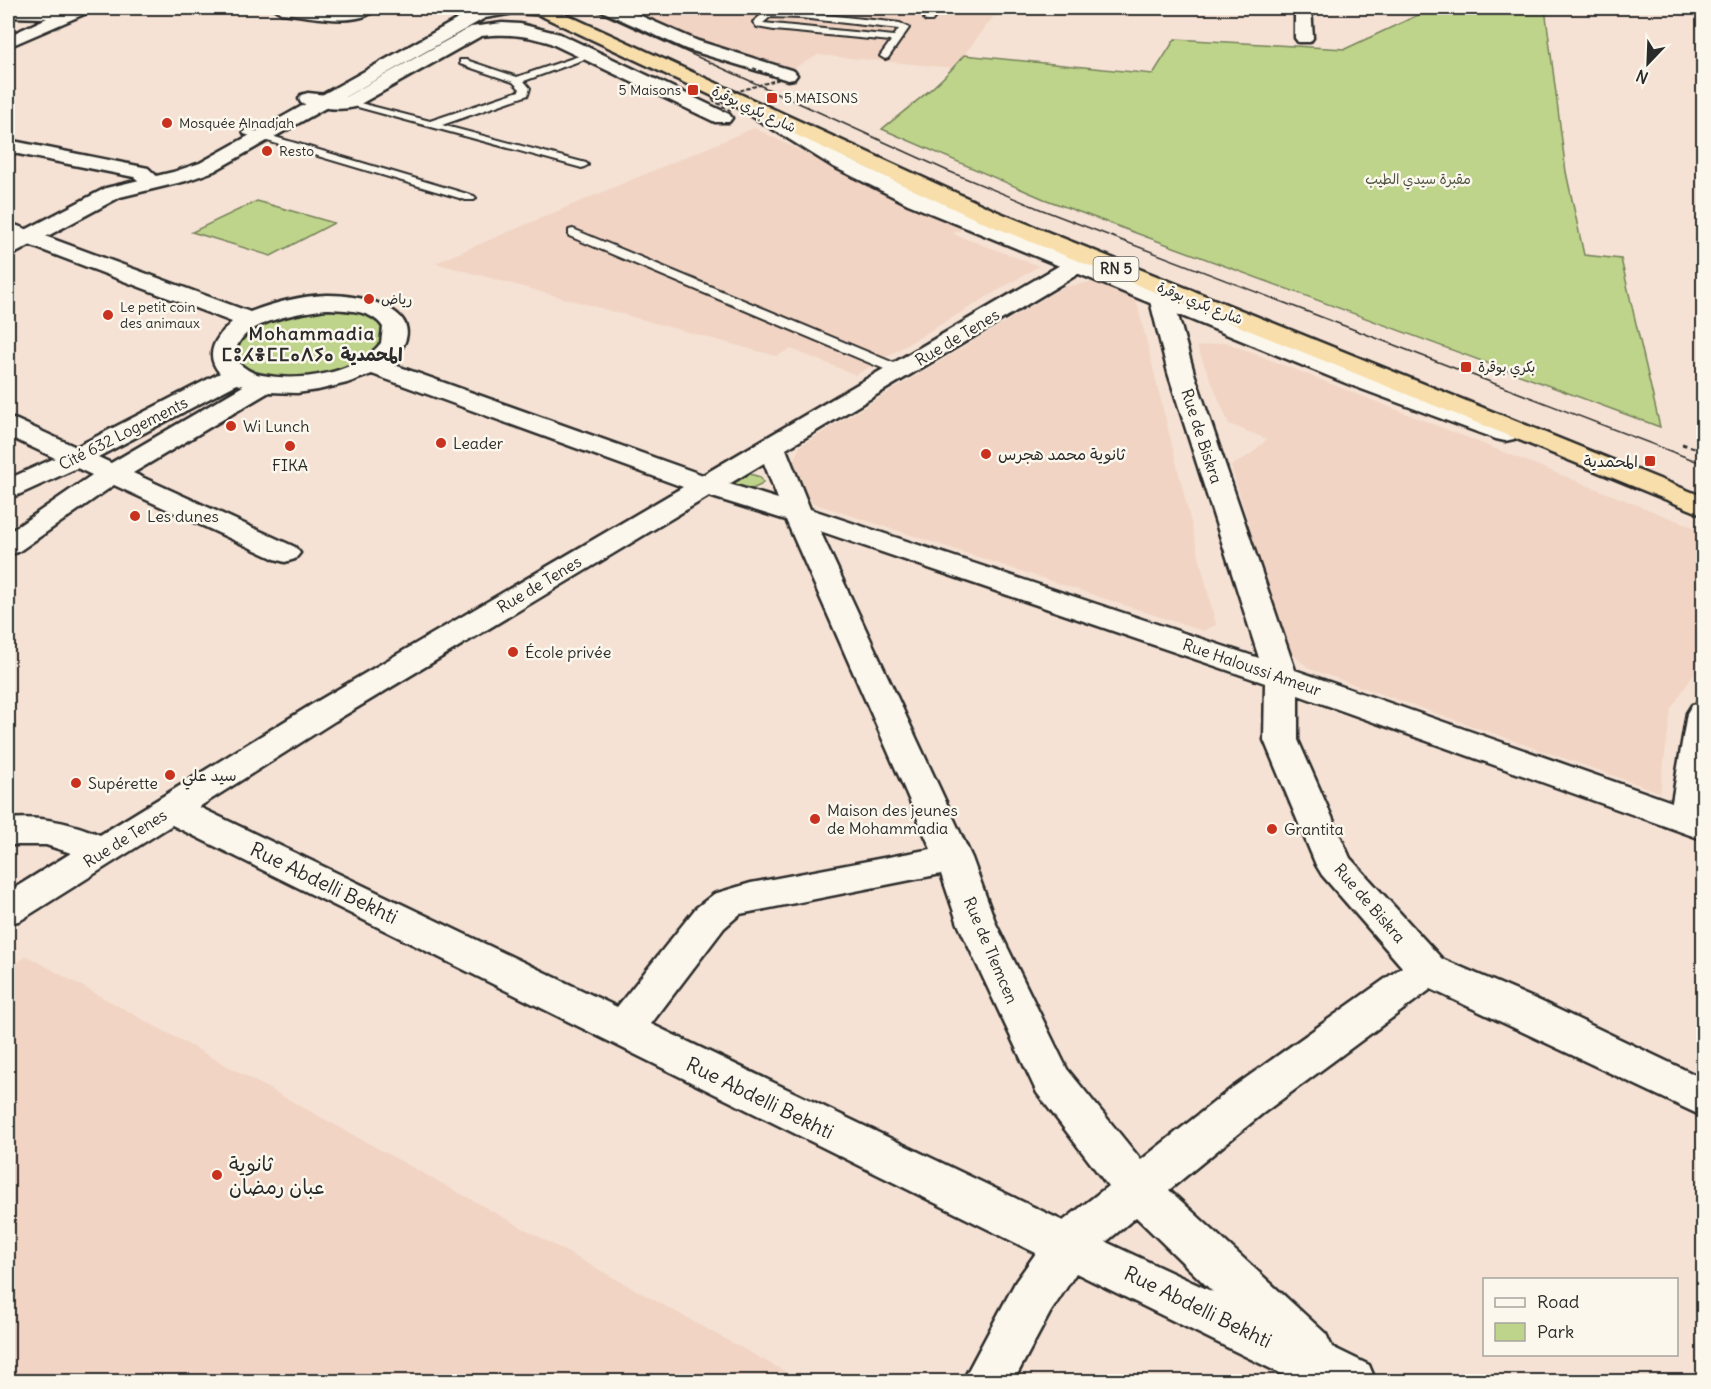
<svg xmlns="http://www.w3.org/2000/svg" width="1711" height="1389" font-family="Delius,'Playpen Sans Arabic','Noto Sans Tifinagh',sans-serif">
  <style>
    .built { fill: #f1d4c3 }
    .green { fill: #bed48a; stroke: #74805a; stroke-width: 1.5 }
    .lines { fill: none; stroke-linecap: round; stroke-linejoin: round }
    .lane-casing { stroke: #2b2b2b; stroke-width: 4 }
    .street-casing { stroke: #2b2b2b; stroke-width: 5 }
    .secondary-casing { stroke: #2b2b2b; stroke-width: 5 }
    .highway-casing { stroke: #2b2b2b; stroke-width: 5 }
    .path { stroke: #2b2b2b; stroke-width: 3; stroke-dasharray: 4.5 4; stroke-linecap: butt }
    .lane { fill: #fbf7ec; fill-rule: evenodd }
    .street { fill: #fbf7ec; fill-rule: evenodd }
    .secondary { fill: #fbf7ec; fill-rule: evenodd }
    .highway { fill: #f8deab; fill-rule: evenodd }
    .tram { stroke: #2b2b2b; stroke-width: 1.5 }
    .path-bridge { stroke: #2b2b2b; stroke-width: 2; stroke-dasharray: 4 2; stroke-linecap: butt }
    .poi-dot { fill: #c8321e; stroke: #fbf7ec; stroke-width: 2 }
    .labels { text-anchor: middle; stroke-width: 5; stroke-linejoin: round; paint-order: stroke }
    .far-poi-label { font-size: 14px; fill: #2b2b2b; stroke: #fbf7ec; text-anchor: start }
    .far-street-label { font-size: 14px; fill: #2b2b2b; stroke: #fbf7ec }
    .far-park-label { font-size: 14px; fill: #505543; stroke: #fbf7ec }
    .shield { fill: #fbf7ec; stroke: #696865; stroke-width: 1.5 }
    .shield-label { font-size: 15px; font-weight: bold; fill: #2b2b2b }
    .street-label { font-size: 16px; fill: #2b2b2b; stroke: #fbf7ec }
    .poi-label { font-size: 16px; fill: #2b2b2b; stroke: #fbf7ec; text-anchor: start }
    .far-district-label { font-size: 18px; font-weight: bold; letter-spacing: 1.5px; fill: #2b2b2b; stroke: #fbf7ec }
    .near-street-label { font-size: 20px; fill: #2b2b2b; stroke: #fbf7ec }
    .near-poi-label { font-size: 20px; fill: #2b2b2b; stroke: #fbf7ec; text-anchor: start }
  </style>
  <rect width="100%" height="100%" fill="#f5e2d4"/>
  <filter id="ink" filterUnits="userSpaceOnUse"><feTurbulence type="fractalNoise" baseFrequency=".0167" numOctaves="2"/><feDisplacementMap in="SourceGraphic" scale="12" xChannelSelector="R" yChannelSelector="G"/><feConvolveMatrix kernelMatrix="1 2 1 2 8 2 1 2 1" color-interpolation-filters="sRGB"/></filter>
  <g filter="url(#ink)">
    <g class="built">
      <polygon points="614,8 1000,8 954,68 818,55 788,71 694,43"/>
      <polygon points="754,128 962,229 953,234 1039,266 856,375 791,349 776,356 435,263"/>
      <polygon points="1093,282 1111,285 1132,295 1138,307 1216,625 1203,631 810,502 794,461 800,446 1063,287"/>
      <polygon points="1225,342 1703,531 1703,660 1671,709 1660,792 1310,669 1288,651 1231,466 1251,454 1267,439 1229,424 1197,347"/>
      <polygon points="27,956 802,1381 8,1381 8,969"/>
    </g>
    <g class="green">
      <path d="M1433,8H1545L1566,172L1584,255L1621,259L1660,427L1044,199L882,129C910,106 941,84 964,55L1153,74L1175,39L1345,49Z"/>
      <polygon points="257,201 334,223 271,256 192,232"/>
      <path d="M332,308C347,310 392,316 382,340C380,345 379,348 375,351C366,357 357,364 348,369C333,376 315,376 299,377C290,378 280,379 272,378C247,375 217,357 245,333C268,314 304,312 332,308Z"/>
      <polygon points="747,473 760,477 763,482 761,485 750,490 733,486 733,480"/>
    </g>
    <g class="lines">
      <defs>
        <g id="lane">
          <path d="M803,8H811L808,13L900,23L909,28L888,58L885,59L880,56L891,41L774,30L757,27L753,22L765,12H799ZM770,17L801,18L899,29L894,36L763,23Z"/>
          <polygon points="933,8 942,8 932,21 926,21 924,19"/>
          <polygon points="588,53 596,55 524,81 530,88 528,95 442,125 586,163 588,165 582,168 343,103 348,100 430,121 519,91 520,89 513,82 460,64 460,60 466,60 517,77"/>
          <polygon points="248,129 474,196 476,198 474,200 466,200 244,134 243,132"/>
          <polygon points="573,229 906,368 908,371 906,374 896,374 569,236 569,230"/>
        </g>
        <g id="street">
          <polygon points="8,8 91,8 89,12 8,47 8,36 47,18 8,17"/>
          <path d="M273,8L352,10L356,8H376C361,29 305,15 281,13Z"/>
          <polygon points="602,8 623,8 698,41 794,71 797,75 794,79 788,80 686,49 604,12"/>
          <polygon points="1295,8 1311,8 1313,38 1310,42 1298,42 1295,38"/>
          <path d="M502,23L520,24L560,34L729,114L732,118L729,122H715L548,42C524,35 506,33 481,36L355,107C339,111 317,107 301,103L299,99L301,95L308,93L345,97L471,27Z"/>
          <path d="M8,140L148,168L163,182L160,186C148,189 143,184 134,177L8,152Z"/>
          <path d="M15,225L250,312C273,303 301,296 326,295C367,294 441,314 389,363L703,475L1067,261L1075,259L1083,261L1086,266L1083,271L786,449L810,509L1259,658L1168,373L1150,301L1154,296L1162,294L1170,296L1174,301L1194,373L1295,670L1672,802L1687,713L1692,705L1704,702V840L1298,695V740L1350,858L1442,959L1540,1001L1704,1079V1117L1431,989L1262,1114L1169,1190L1326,1334L1332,1347L1369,1365L1376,1382H1298L1076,1273L1050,1313L1013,1382H962L1016,1281L1036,1253L172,825L21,920L8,924V892L71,853L46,845H8V819C40,816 70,822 100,835L311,705L683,487L372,374L347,383L318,390L297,393L269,392L133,473L295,547L300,553L295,559L285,562L275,559L114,485L18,552L8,555V533L92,475L77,468L18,495L8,497V479L55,458L8,436V418L17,420L76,447L220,373C203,354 216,337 232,322L8,237V227ZM326,309C345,310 371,309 383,327L381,343C355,375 299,382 262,375C252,374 245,368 237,362C226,322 301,313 326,309ZM237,384L243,386L111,463L98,457ZM764,463L778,499L729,484ZM709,496L786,520L931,849L751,883L714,894L696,908L617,1007L199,807L335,721ZM820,531L1265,683L1264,740L1316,865L1322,875L1402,967L1232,1088L1141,1160L1067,1069L996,924L972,858ZM941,874L958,924L1037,1093L1108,1186L1063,1221L651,1024L724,928L740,914ZM1136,1217L1213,1292L1106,1242Z"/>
        </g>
        <g id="secondary">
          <polygon points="488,8 552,8 553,10 545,15 514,13 485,18 214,171 186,181 120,197 16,253 8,255 8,239 106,188 173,172 200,163 474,10"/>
          <polygon points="757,105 764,107 846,158 924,194 1366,374 1514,427 1518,433 1514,439 1505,441 1496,439 1348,384 908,204 832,166 750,115 747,111 750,107"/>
        </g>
        <polygon id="highway" points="531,8 552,8 998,212 1704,497 1704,515 982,222 533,12"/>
      </defs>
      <use href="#lane" class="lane-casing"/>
      <use href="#street" class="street-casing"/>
      <use href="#secondary" class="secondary-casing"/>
      <use href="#highway" class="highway-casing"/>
      <polyline class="path" points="1682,444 1704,451"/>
      <use href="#lane" class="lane"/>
      <use href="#street" class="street"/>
      <use href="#secondary" class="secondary"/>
      <use href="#highway" class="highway"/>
      <polyline class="tram" points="590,8 948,171 1040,209 1704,464"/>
      <polyline class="path-bridge" points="731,111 711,99 780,79 753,68"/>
    </g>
  </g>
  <g class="poi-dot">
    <rect x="687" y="84" width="12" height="12" rx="3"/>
    <rect x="766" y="92" width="12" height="12" rx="3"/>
    <circle cx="167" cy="123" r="6"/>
    <circle cx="267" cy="151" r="6"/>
    <circle cx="369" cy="299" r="6"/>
    <circle cx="108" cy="315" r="6"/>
    <rect x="1460" y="361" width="12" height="12" rx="3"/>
    <circle cx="231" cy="426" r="6"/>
    <circle cx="441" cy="443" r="6"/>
    <circle cx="290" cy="446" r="6"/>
    <circle cx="986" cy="454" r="6"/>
    <rect x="1644" y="455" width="12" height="12" rx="3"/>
    <circle cx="135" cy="516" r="6"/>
    <circle cx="513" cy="652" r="6"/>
    <circle cx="170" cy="775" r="6"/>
    <circle cx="76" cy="783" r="6"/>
    <circle cx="815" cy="819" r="6"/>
    <circle cx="1272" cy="829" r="6"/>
    <circle cx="217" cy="1175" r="6"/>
  </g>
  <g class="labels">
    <g class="far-poi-label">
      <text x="681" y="95" text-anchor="end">5 Maisons</text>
      <text x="784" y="103">5 MAISONS</text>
      <text x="179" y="128">Mosquée Alnadjah</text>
      <text x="279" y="156">Resto</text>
      <text x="381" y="304">رياض</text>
      <text x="120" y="312">Le petit coin<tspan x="120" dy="16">des animaux</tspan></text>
      <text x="1478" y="372">بكري بوقرة</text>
    </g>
    <g class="far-street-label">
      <text transform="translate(754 109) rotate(25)" y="5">شارع بكري بوقرة</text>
      <text transform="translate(1200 303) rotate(22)" y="5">شارع بكري بوقرة</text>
    </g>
    <g class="far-park-label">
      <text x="1418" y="184">مقبرة سيدي الطيب</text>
    </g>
    <rect class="shield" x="1093.5" y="257" width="45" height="24" rx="4.5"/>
    <g class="shield-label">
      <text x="1116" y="274">RN 5</text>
    </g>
    <g class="street-label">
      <text transform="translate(957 337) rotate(-31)" y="6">Rue de Tenes</text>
      <text transform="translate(123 433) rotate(-27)" y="6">Cité 632 Logements</text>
      <text transform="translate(1202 436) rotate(72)" y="6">Rue de Biskra</text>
      <text transform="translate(539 584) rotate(-31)" y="6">Rue de Tenes</text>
      <text transform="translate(1252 667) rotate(19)" y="6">Rue Haloussi Ameur</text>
      <text transform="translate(125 838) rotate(-32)" y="6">Rue de Tenes</text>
      <text transform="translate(1370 903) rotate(49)" y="6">Rue de Biskra</text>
      <text transform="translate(991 950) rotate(67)" y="6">Rue de Tlemcen</text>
    </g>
    <g class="poi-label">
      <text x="243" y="432">Wi Lunch</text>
      <text x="453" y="449">Leader</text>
      <text x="998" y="460">ثانوية محمد هجرس</text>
      <text x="1638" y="467" text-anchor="end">المحمدية</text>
      <text x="290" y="471" text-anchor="middle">FIKA</text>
      <text x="147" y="522">Les dunes</text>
      <text x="525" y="658">École privée</text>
      <text x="182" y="781">سيد علي</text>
      <text x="88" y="789">Supérette</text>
      <text x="827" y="816">Maison des jeunes<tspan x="827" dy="18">de Mohammadia</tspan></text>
      <text x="1284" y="835">Grantita</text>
    </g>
    <g class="far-district-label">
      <text x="312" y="340">Mohammadia<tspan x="312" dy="21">ⵎⵓⵃⴻⵎⵎⴰⴷⵢⴰ المحمدية</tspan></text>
    </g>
    <g class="near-street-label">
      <text transform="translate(324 883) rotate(26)" y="7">Rue Abdelli Bekhti</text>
      <text transform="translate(760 1098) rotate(26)" y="7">Rue Abdelli Bekhti</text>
      <text transform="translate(1198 1307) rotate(26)" y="7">Rue Abdelli Bekhti</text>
    </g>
    <g class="near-poi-label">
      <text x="229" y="1171">ثانوية<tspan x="229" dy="23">عبان رمضان</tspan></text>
    </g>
  </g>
  <rect width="1711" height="1389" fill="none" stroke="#fbf7ec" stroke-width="30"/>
  <rect x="15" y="15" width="1681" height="1359" fill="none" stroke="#2b2b2b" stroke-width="2" filter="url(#ink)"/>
  <rect x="1483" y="1278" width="195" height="78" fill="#fbf7ec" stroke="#a8a59f" stroke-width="1.5"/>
  <rect x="1495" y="1298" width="30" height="9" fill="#fbf7ec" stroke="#a8a59f" stroke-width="1.5"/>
  <text x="1537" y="1308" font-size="18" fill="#2b2b2b">Road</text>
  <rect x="1495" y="1323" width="30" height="18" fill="#bed48a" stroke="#a8a59f" stroke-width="1.5"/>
  <text x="1537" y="1338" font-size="18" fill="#2b2b2b">Park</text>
  <g transform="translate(1648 63) rotate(203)" stroke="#fbf7ec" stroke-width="4.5" paint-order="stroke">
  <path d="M0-4.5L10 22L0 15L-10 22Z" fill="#2b2b2b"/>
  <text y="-9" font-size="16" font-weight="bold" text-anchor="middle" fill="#2b2b2b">N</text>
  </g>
</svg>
